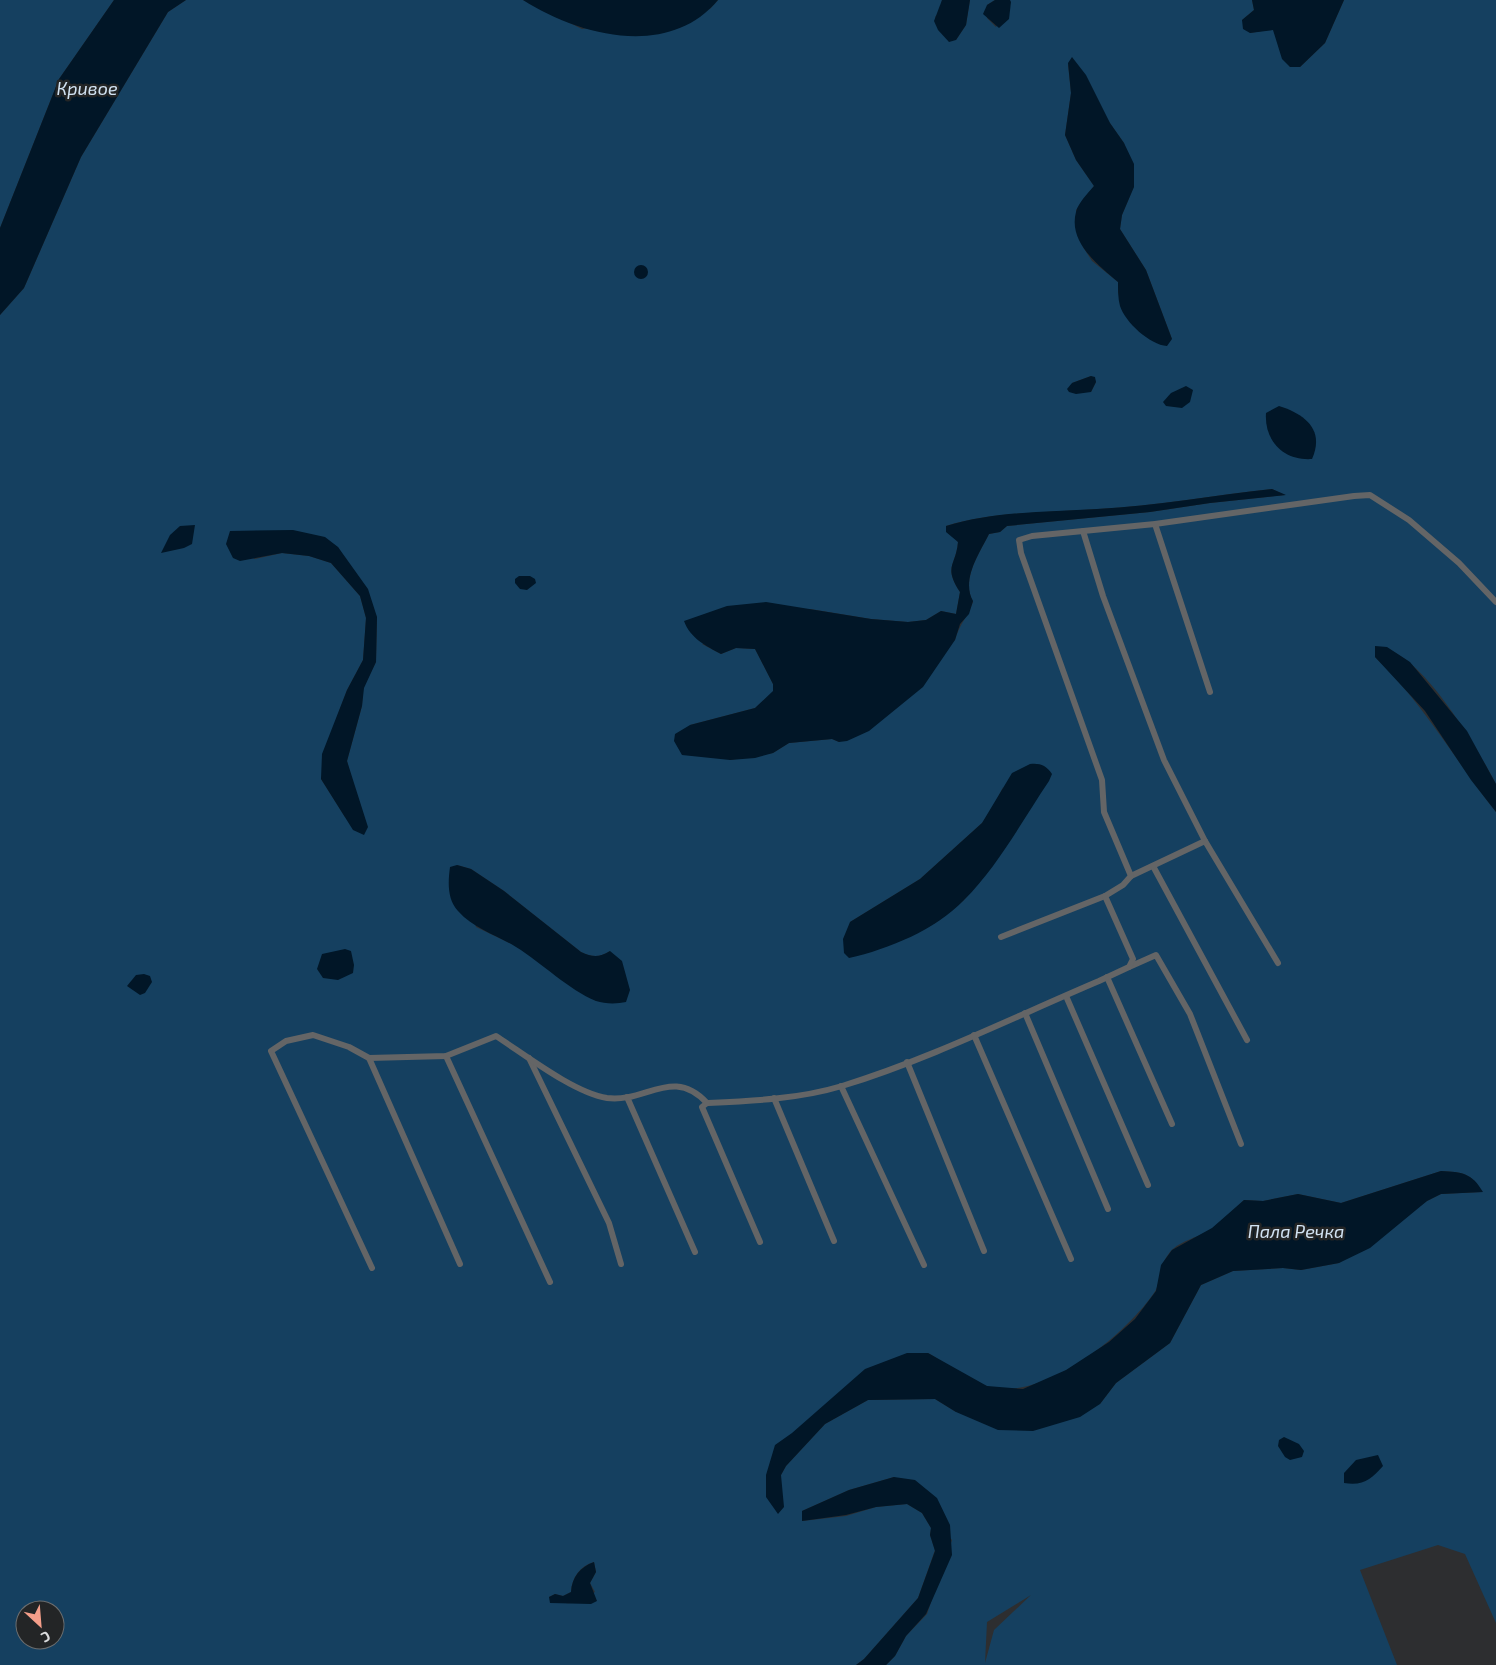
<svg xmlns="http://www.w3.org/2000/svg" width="1496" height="1665" font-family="'Exo 2',sans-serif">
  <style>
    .green { fill: #154060; fill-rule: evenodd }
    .water { fill: #011627 }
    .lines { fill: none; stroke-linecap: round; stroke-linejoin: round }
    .street { stroke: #646566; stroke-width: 6 }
    .labels { text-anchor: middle; stroke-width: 5; stroke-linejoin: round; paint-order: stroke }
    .water-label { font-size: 18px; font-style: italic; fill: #d1e2f2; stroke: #232526 }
  </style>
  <rect width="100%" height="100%" fill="#2d2e30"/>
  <g class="green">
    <polygon points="0,0 114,0 59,79 0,228"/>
    <path d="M186,0H523L582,29L710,9L718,0H942L940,12L935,17L956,40L966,25L970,0H995L987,5V18L996,27L1010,0H1252L1254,10L1242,20L1250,33L1273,29L1290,67H1300L1325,43L1344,0H1496V784C1477,748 1419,646 1375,647V657C1423,703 1455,760 1496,812V1623L1465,1554L1438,1545L1360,1570L1397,1665H886L895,1656L906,1636L927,1614L952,1540L894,1477L849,1490L802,1511V1521L846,1516L876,1507L907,1504L922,1513L931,1528L930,1535L935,1550L918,1598L864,1659L856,1665H0V315L24,288L81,157L168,12ZM1068,64L1124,143L1134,186L1122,215L1120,229L1146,270L1172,339L1118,293V282L1092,261L1083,247L1076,210L1094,186L1076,160L1065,135L1071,93ZM1091,376L1096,382L1091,392L1072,383ZM1272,489L1285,495L1210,503L1150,512L1007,526L1000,532L989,534C979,554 961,579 973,602C968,616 959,625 955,640L839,742L832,739L789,743L773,753L730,760L690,725L755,708L773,692V684L755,649L736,648L721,654L702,644L810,609L871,619L908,622L926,620L941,611L956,614L960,592C943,566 956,566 958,542L946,526C995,511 1047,513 1098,509C1156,506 1214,495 1272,489ZM226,544L338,547L377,617L376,662L363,688L362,706L347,761L355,791L345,817L321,779L337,717L347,690L363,660L366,618L360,596L331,563L309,556L282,553L255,559ZM1003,787L980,882L963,901L934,924L850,922L920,879L982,823L992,810ZM457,865L471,869L504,891L581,952C592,957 599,958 610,951L596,1001L516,946L476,927ZM1441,1171C1462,1172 1472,1173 1482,1192L1441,1194L1427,1201L1339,1263L1301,1270L1283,1268L1233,1271L1201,1285L1170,1343L1116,1383L1100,1404L956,1412L935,1399L868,1400L825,1424L786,1466L781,1475L775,1446L928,1353C944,1362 970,1381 987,1386C1042,1404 1125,1335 1154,1293C1162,1282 1157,1268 1170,1252C1180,1240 1201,1237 1213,1228C1224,1219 1234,1209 1244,1200L1263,1201L1298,1194L1341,1203ZM594,1562L596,1572L590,1583L595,1592C576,1603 569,1608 549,1597L555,1594L563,1596L571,1592C572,1577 580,1566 594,1562ZM1031,1595L994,1630L985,1663L987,1622ZM25,1610H55V1640H25Z"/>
  </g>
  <g class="water">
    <polygon points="114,0 186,0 168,12 81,157 24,288 0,315 0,228 59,79"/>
    <path d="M523,0H718C669,59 579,36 523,0Z"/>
    <polygon points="942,0 970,0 966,25 956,40 949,42 938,30 934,21"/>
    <polygon points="995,0 1010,0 1011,2 1009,19 999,28 983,14 987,5"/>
    <polygon points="1252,0 1344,0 1325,43 1300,67 1290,67 1282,59 1273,30 1250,33 1243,29 1242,20 1254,10"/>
    <path d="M1072,57L1086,75L1110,123L1124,143L1134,164V187L1122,215L1120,229L1146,270L1172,339L1167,346C1150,345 1125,322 1120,306C1118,299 1118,290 1118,282C1098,265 1068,242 1076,212C1078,203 1088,193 1094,186L1076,160L1065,135L1071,93L1068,63Z"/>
    <circle cx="641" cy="272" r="7"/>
    <polygon points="1091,376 1095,377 1096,382 1091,392 1076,394 1069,392 1067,389 1072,383"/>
    <polygon points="1186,386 1193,390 1190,402 1182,408 1166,406 1163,402 1171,393"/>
    <path d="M1279,406C1305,414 1325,430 1312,459C1284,461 1264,441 1266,413Z"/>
    <path d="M1272,489L1286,495L1210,503L1150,512L1007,526L1000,532L989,534C979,554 961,580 973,601L969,614L960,624L955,640L923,687L869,731L847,741L839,742L832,739L789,743L773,753L755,758L730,760L682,755L674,741L675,734L690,725L755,708L773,691V684L755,649L736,648L721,654C706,646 690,638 684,621L727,606L766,602L871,619L908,622L926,620L941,611L956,614L960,592C943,566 956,566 958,542L946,532V526C995,511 1047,512 1097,509C1156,506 1214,495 1272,489Z"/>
    <polygon points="195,525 192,544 184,548 161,553 170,535 180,526"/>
    <polygon points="293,530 325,537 338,547 368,589 377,617 376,662 364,688 362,706 347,761 368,827 364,835 353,830 321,779 322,754 347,690 363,660 366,618 360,596 331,563 309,556 282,553 240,561 233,558 226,544 230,531"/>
    <polygon points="519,576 530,576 535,579 536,583 527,590 520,589 515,583 515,579"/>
    <polygon points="1375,646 1387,647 1410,662 1467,731 1496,784 1496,812 1471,780 1425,711 1375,657"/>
    <path d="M1030,764C1040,763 1046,765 1052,774L1049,781C1022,821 998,866 964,900C935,930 889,949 849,958L844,953L843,939L850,922L920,879L982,823L1012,773Z"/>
    <path d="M457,865L471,869L504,891L581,952C592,957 599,958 610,951L622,961L630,990L626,1002C617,1004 605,1004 596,1001C569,990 542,963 516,947C497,935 474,929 458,911C447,899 448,882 450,867Z"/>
    <polygon points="345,949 351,951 354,965 353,973 338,980 323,978 317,969 322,954"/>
    <polygon points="144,974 150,976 152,982 145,993 140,995 127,986 136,975"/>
    <path d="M1441,1171C1462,1172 1472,1173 1483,1192L1441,1194L1427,1201L1370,1248L1339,1263L1301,1270L1283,1268L1233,1271L1201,1285L1170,1343L1116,1383L1100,1404L1080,1417L1033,1431L998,1430L956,1412L935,1399L868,1400L825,1424L786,1466L781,1475L784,1507L778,1514L766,1497V1475L775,1445L792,1433L865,1369L907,1353H928L987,1386L1023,1389L1066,1370L1109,1342L1135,1319L1156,1291L1161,1265L1172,1250L1212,1228L1244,1200L1263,1201L1298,1194L1341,1203Z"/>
    <polygon points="1284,1437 1299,1444 1304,1451 1302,1457 1290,1460 1285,1457 1278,1446 1279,1440"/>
    <path d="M1378,1455L1383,1466C1371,1479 1364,1486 1344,1483V1473L1356,1460Z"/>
    <polygon points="894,1477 915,1480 937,1498 950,1525 952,1555 926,1614 906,1636 895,1656 886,1665 856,1665 864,1659 918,1598 935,1551 930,1535 931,1528 922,1513 907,1504 876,1507 846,1515 802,1521 802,1511 849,1490"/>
    <path d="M594,1562L596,1572L590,1583L597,1601L591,1604L550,1603L549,1597L555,1594L563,1596L571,1592C572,1577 580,1567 594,1562Z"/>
  </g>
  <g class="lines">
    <g class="street">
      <polyline points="1155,524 1210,692"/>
      <polyline points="1083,531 1103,596 1164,760 1205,841 1278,963"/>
      <polyline points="1153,866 1247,1040"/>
      <polyline points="1131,876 1205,841"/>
      <polyline points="1001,937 1105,896"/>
      <polyline points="1129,967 1156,955 1190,1014 1241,1144"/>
      <polyline points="1107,977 1172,1124"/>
      <polyline points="1066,996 1148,1185"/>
      <polyline points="1025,1013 1108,1209"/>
      <polyline points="974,1035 1071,1259"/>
      <polyline points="446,1056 550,1282"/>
      <polyline points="369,1058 460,1264"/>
      <polyline points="529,1058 609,1223 621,1264"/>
      <polyline points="907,1062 984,1251"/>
      <polyline points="841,1086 924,1265"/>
      <polyline points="627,1097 695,1252"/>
      <polyline points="774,1098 834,1241"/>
      <path d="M760,1242L702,1107L707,1103C752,1101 799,1099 842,1086C930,1059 1014,1017 1099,981L1129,967L1133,959L1105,896L1123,885L1131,876L1104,812L1102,780L1021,553L1019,540L1032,536L1155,524L1354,496L1370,495L1409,520L1459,563L1496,602"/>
      <path d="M372,1268L271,1051L286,1041L313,1035L349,1047L369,1058L446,1056L496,1036C524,1054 574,1093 607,1098C646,1103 673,1066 707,1103"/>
    </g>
  </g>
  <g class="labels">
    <g class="water-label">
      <text x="87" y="95">Кривое</text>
      <text x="1296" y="1238">Пала Речка</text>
    </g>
  </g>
  <g transform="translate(40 1625) rotate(154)"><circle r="24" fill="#232526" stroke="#6c6e6f"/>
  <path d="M0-4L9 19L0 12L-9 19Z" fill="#f49e89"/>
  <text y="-8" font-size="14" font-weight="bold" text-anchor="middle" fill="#dadbdc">С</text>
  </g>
</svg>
